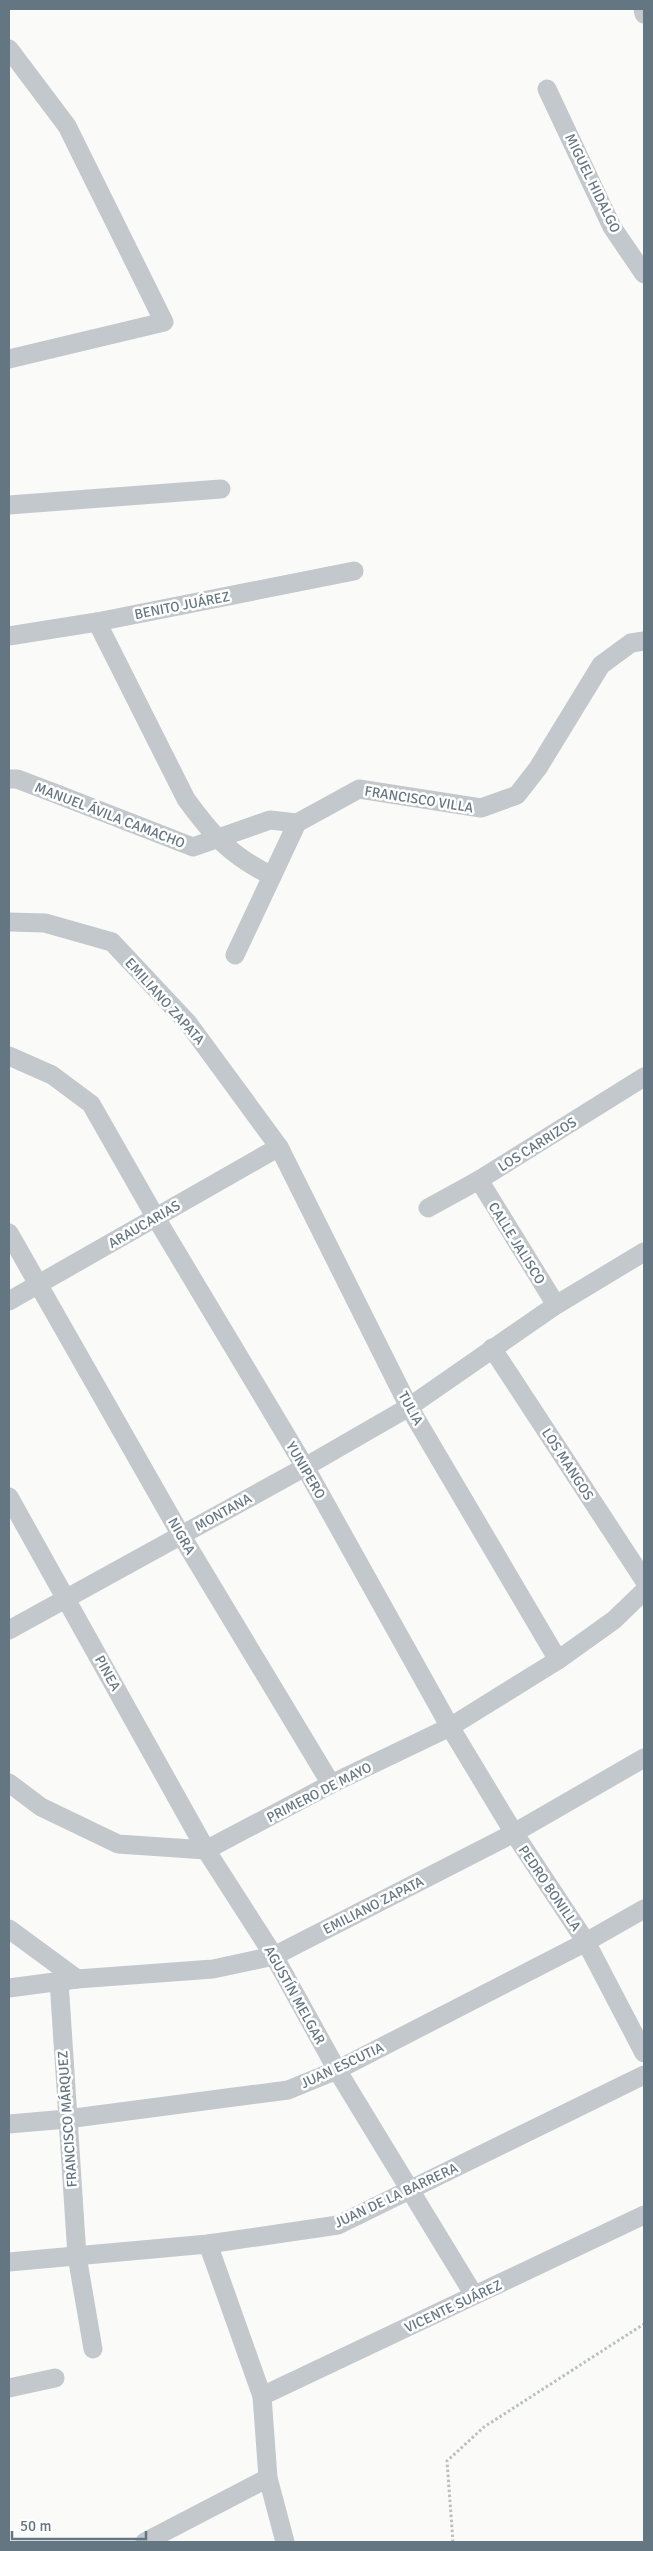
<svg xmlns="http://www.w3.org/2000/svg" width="653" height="2551" font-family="Signika,sans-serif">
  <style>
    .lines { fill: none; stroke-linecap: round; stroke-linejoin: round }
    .path { stroke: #bbbfc2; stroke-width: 3; stroke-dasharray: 2.5 2.5; stroke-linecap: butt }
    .minor { stroke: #c3c8cc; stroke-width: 19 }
    .labels { text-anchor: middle; stroke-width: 5; stroke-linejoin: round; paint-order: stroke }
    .street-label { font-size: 14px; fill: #657683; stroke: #fff }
  </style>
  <rect width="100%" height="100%" fill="#fafaf8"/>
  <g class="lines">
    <polyline class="path" points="453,2542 447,2461 484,2427 644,2324"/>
    <g class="minor">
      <polyline points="643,9 644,14"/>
      <polyline points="9,49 67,126 164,322 9,359"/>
      <polyline points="547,89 612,227 644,274"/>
      <polyline points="9,505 221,489"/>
      <path d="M97,622L186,799C212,835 231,856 272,876"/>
      <polyline points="9,636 97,622 354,571"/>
      <polyline points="9,779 17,779 54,793 193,847 270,820 297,823"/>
      <polyline points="9,922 45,923 112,942 188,1023 279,1147 409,1407 558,1660"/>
      <polyline points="235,955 297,823 359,789 481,808 517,795 538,768 601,665 631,643 644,641"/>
      <polyline points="9,1056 52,1075 91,1104 156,1218 305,1467 450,1727 514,1833 586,1942 644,2053"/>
      <polyline points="479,1180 556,1305"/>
      <polyline points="428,1208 479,1180 644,1077"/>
      <polyline points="9,1233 181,1535 331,1784"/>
      <polyline points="9,1301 279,1147"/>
      <polyline points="492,1348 644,1580"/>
      <polyline points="9,1497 206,1850 274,1956 337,2070 474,2295"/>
      <polyline points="9,1630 305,1467 409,1407 556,1305 644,1252"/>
      <polyline points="9,1783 41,1807 118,1844 206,1850 331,1784 450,1727 558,1660 614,1620 644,1591"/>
      <polyline points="9,1929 77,1979"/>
      <polyline points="59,1981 77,2256 93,2349"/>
      <polyline points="9,1988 77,1979 213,1969 274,1956 514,1833 644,1758"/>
      <polyline points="9,2124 67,2119 288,2090 337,2070 586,1942 644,1909"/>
      <polyline points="208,2244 262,2396 268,2478 285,2542"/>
      <polyline points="9,2262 208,2244 338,2225 644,2075"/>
      <polyline points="9,2388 55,2378"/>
      <polyline points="262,2396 644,2215"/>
      <polyline points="145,2542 268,2478"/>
    </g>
  </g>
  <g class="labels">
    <g class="street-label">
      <text transform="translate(593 183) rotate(64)" y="5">MIGUEL HIDALGO</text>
      <text transform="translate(182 605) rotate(-11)" y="5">BENITO JUÁREZ</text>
      <text transform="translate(419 799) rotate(9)" y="5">FRANCISCO VILLA</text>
      <text transform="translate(110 815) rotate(21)" y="5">MANUEL ÁVILA CAMACHO</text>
      <text transform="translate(165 1001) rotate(48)" y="5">EMILIANO ZAPATA</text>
      <text transform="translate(537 1144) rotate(-32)" y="5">LOS CARRIZOS</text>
      <text transform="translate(144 1224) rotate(-30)" y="5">ARAUCARIAS</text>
      <text transform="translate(517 1243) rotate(58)" y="5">CALLE JALISCO</text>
      <text transform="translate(411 1408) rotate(61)" y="5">TULIA</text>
      <text transform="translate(568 1464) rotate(57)" y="5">LOS MANGOS</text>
      <text transform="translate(306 1470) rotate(60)" y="5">YUNIPERO</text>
      <text transform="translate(223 1512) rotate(-29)" y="5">MONTANA</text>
      <text transform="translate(182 1536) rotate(60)" y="5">NIGRA</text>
      <text transform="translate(108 1673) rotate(61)" y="5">PINEA</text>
      <text transform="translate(319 1792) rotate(-27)" y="5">PRIMERO DE MAYO</text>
      <text transform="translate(550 1888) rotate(56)" y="5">PEDRO BONILLA</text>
      <text transform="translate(373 1905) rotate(-27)" y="5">EMILIANO ZAPATA</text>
      <text transform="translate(295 1995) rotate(61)" y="5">AGUSTÍN MELGAR</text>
      <text transform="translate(342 2065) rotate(-25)" y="5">JUAN ESCUTIA</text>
      <text transform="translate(67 2119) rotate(-94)" y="5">FRANCISCO MÁRQUEZ</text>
      <text transform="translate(396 2195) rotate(-25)" y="5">JUAN DE LA BARRERA</text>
      <text transform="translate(453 2306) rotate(-25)" y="5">VICENTE SUÁREZ</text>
    </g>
  </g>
  <rect width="653" height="2551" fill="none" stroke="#657683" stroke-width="20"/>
  <path d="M12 2531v8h134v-8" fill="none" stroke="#657683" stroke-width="2.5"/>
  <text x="20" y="2531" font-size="15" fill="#657683" stroke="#ffffff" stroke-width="4" paint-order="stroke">50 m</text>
</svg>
